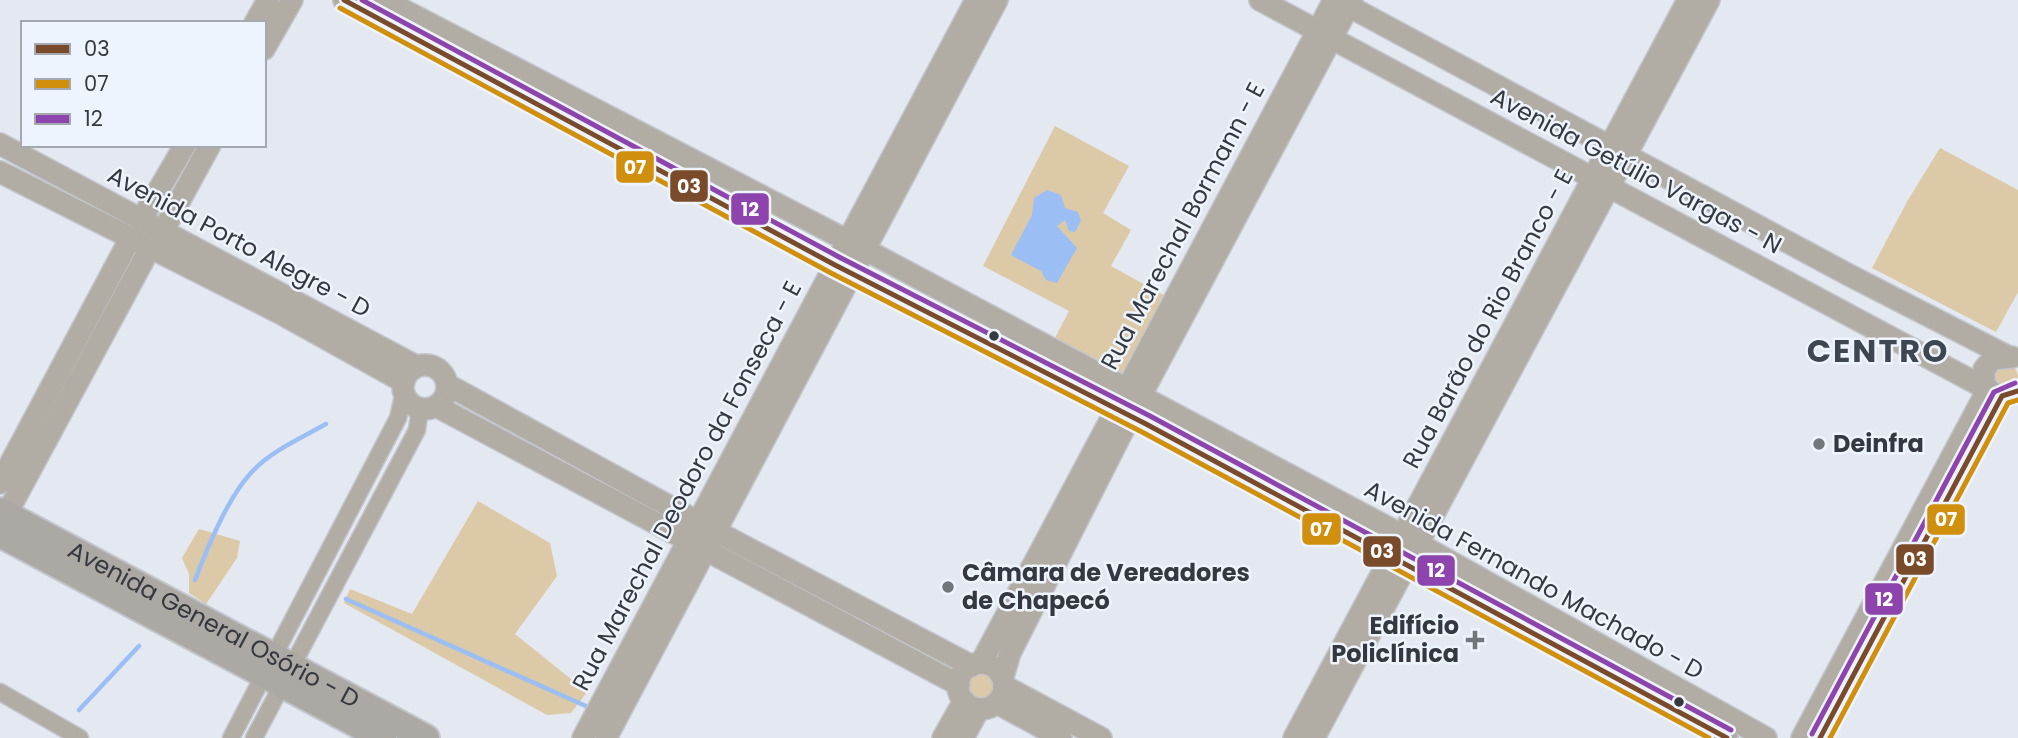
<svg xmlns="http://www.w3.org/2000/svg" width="2018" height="738" font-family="Poppins,sans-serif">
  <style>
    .green { fill: #dcc9a7 }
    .water { fill: #9bbef5 }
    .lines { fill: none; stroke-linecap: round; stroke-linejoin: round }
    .stream { stroke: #9bbef5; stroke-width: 4.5 }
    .minor-casing { stroke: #c2c6cc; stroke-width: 19 }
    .tertiary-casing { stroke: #c2c6cc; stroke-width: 24 }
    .primary-casing { stroke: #c2c6cc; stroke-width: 30 }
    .minor { stroke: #b1aca4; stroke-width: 16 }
    .tertiary { stroke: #b1aca4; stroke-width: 21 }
    .primary { stroke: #aca8a4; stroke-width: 26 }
    .bus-1-casing { stroke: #eef4fd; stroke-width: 10 }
    .bus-2-casing { stroke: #eef4fd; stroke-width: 10 }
    .bus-3-casing { stroke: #eef4fd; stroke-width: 10 }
    .bus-1 { stroke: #7a4b2a; stroke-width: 5 }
    .bus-2 { stroke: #d0900d; stroke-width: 5 }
    .bus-3 { stroke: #8e44ad; stroke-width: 5 }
    .bus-dot { fill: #35393f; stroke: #eef4fd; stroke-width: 2.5 }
    .poi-dot { fill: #72767d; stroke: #eef4fd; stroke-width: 2.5 }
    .labels { text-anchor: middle; stroke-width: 5; stroke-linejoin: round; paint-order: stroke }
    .street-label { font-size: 24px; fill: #35393f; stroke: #eef4fd }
    .poi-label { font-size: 24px; font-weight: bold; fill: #35393f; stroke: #eef4fd; text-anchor: start }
    .district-label { font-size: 32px; font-weight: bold; letter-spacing: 2px; fill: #3e4652; stroke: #eef4fd }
    .line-badge { stroke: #eef4fd; stroke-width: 2.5 }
    .badge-label { font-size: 19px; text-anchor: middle; font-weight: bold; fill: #fff }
  </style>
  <rect width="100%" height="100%" fill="#e4e8f0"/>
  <g class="green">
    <polygon points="1055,126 1129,166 1103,213 1131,230 1111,266 1167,297 1124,375 1055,338 1069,311 983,266"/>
    <polygon points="1940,148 2018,190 2018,292 1996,332 1872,268 1908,200"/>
    <circle cx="2006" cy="377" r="12"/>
    <polygon points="478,501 550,543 557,576 515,634 587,692 571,713 547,715 344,603 350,589 412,614"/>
    <polygon points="199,529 240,541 237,558 206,604 189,593 189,574 182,558"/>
    <circle cx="982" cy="686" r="14"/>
  </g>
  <polygon class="water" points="1047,190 1061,195 1065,208 1078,212 1081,221 1075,232 1069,231 1065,220 1057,226 1077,248 1057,283 1046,280 1041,271 1011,255 1032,215 1034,198"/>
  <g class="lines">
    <g class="stream">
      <path d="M195,580C207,549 227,499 250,474C269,452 301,438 326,424"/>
      <polyline points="346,599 588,707"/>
      <polyline points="79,710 139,646"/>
    </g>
    <defs>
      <g id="minor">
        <polyline points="0,692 80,738"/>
        <polyline points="231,738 398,418 404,392"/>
        <polyline points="254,738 417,430 420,408"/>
      </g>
      <g id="tertiary">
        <polyline points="344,0 835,265 1146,424 1727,738"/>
        <polyline points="384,0 879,257 1417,543 1766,738"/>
        <polyline points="1260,0 1987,389"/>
        <polyline points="1339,1 1849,275 2005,355"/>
        <polyline points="255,23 268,0"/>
        <polyline points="264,49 292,0"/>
        <polyline points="0,144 416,366"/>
        <polyline points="0,172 280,313 404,382"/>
        <polyline points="141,220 185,145"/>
        <polyline points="163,231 210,145"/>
        <path d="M2012,357L1993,359L1984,369V383C1992,397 2005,400 2018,391"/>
        <circle cx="425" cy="387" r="22"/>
        <polyline points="448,385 698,522 972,666"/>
        <polyline points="436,406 959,685"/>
        <polyline points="0,483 130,239"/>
        <polyline points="6,515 150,248"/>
        <polyline points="981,663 1334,0"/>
        <circle cx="981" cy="686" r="23"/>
        <polyline points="1003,677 1010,653 1140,397 1352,0"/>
        <polyline points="1004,686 1101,738"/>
        <polyline points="997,703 1061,738"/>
        <polyline points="583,738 976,0"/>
        <polyline points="606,738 997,0"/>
        <polyline points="943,738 964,701"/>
        <polyline points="963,738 979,709"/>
        <polyline points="1294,738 1688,0"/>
        <polyline points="1314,738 1709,0"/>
        <polyline points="1802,738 1988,389"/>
        <polyline points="1820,738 2002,396"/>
      </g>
      <g id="primary">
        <path id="s1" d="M0,511L426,738"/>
        <polyline points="0,534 383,738"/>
      </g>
    </defs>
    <use href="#minor" class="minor-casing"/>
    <use href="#tertiary" class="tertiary-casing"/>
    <use href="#primary" class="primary-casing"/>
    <use href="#minor" class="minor"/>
    <use href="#tertiary" class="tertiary"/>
    <use href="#primary" class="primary"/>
    <defs>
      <g id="bus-1">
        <polyline points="344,0 835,265 1146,424 1727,738"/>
        <polyline points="1820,738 2002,396 2018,391"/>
      </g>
      <g id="bus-2">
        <polyline points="340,8 831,273 1142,432 1709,738"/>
        <polyline points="1830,738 2008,403 2018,400"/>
      </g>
      <g id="bus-3">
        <polyline points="362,0 839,257 1150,416 1731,730"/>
        <polyline points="1812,734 1994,392 2015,383"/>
      </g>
    </defs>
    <use href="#bus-1" class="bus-1-casing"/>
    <use href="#bus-2" class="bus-2-casing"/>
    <use href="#bus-3" class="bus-3-casing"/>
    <use href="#bus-1" class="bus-1"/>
    <use href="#bus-2" class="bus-2"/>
    <use href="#bus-3" class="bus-3"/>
  </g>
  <g class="bus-dot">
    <circle cx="994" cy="336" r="6"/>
    <circle cx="1679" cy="702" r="6"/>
  </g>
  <g class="poi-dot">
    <circle cx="1819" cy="444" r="7"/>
    <circle cx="948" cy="587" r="7"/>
    <path d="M1471.5 629.5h7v7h7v7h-7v7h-7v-7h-7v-7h7z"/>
  </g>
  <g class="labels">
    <g class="street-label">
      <text transform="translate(1636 171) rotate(28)" y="8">Avenida Getúlio Vargas - N</text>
      <text transform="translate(1183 226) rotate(-62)" y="8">Rua Marechal Bormann - E</text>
      <text transform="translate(239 242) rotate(28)" y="8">Avenida Porto Alegre - D</text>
      <text transform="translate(1488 319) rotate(-62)" y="8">Rua Barão do Rio Branco - E</text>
      <text transform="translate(687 486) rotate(-62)" y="8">Rua Marechal Deodoro da Fonseca - E</text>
      <text transform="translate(1534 580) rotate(29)" y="8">Avenida Fernando Machado - D</text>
      <text dy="8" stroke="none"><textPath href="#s1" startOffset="242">Avenida General Osório - D</textPath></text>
    </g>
    <g class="poi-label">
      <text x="1833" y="452">Deinfra</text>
      <text x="962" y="581">Câmara de Vereadores<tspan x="962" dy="28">de Chapecó</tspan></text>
      <text x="1459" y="634" text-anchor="end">Edifício<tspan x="1459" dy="28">Policlínica</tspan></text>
    </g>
    <g class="district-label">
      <text x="1878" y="362">CENTRO</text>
    </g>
  </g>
  <g class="line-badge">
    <rect x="615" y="150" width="40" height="34" rx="7" fill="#d0900d"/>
    <rect x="669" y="169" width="40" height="34" rx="7" fill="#7a4b2a"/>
    <rect x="730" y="192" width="40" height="34" rx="7" fill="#8e44ad"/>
    <rect x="1926" y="503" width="40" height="33" rx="7" fill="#d0900d"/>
    <rect x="1301" y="512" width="41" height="34" rx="7" fill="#d0900d"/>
    <rect x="1362" y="535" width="40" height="33" rx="7" fill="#7a4b2a"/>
    <rect x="1895" y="543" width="40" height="33" rx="7" fill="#7a4b2a"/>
    <rect x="1416" y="554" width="40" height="33" rx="7" fill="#8e44ad"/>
    <rect x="1864" y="582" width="40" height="34" rx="7" fill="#8e44ad"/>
  </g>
  <g class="badge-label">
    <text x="635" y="174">07</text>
    <text x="689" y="193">03</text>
    <text x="750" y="216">12</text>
    <text x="1946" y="526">07</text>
    <text x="1321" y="536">07</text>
    <text x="1382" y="558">03</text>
    <text x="1915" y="566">03</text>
    <text x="1436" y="577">12</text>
    <text x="1884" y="606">12</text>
  </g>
  <rect x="21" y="21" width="245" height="126" fill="#eef4fd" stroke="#a4a9b1" stroke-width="2"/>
  <rect x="35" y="44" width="35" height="10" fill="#7a4b2a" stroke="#a4a9b1" stroke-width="2"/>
  <text x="84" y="56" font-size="21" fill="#35393f">03</text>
  <rect x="35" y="79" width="35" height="10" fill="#d0900d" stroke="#a4a9b1" stroke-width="2"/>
  <text x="84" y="91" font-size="21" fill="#35393f">07</text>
  <rect x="35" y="114" width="35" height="10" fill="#8e44ad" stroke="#a4a9b1" stroke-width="2"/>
  <text x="84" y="126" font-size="21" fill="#35393f">12</text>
</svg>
